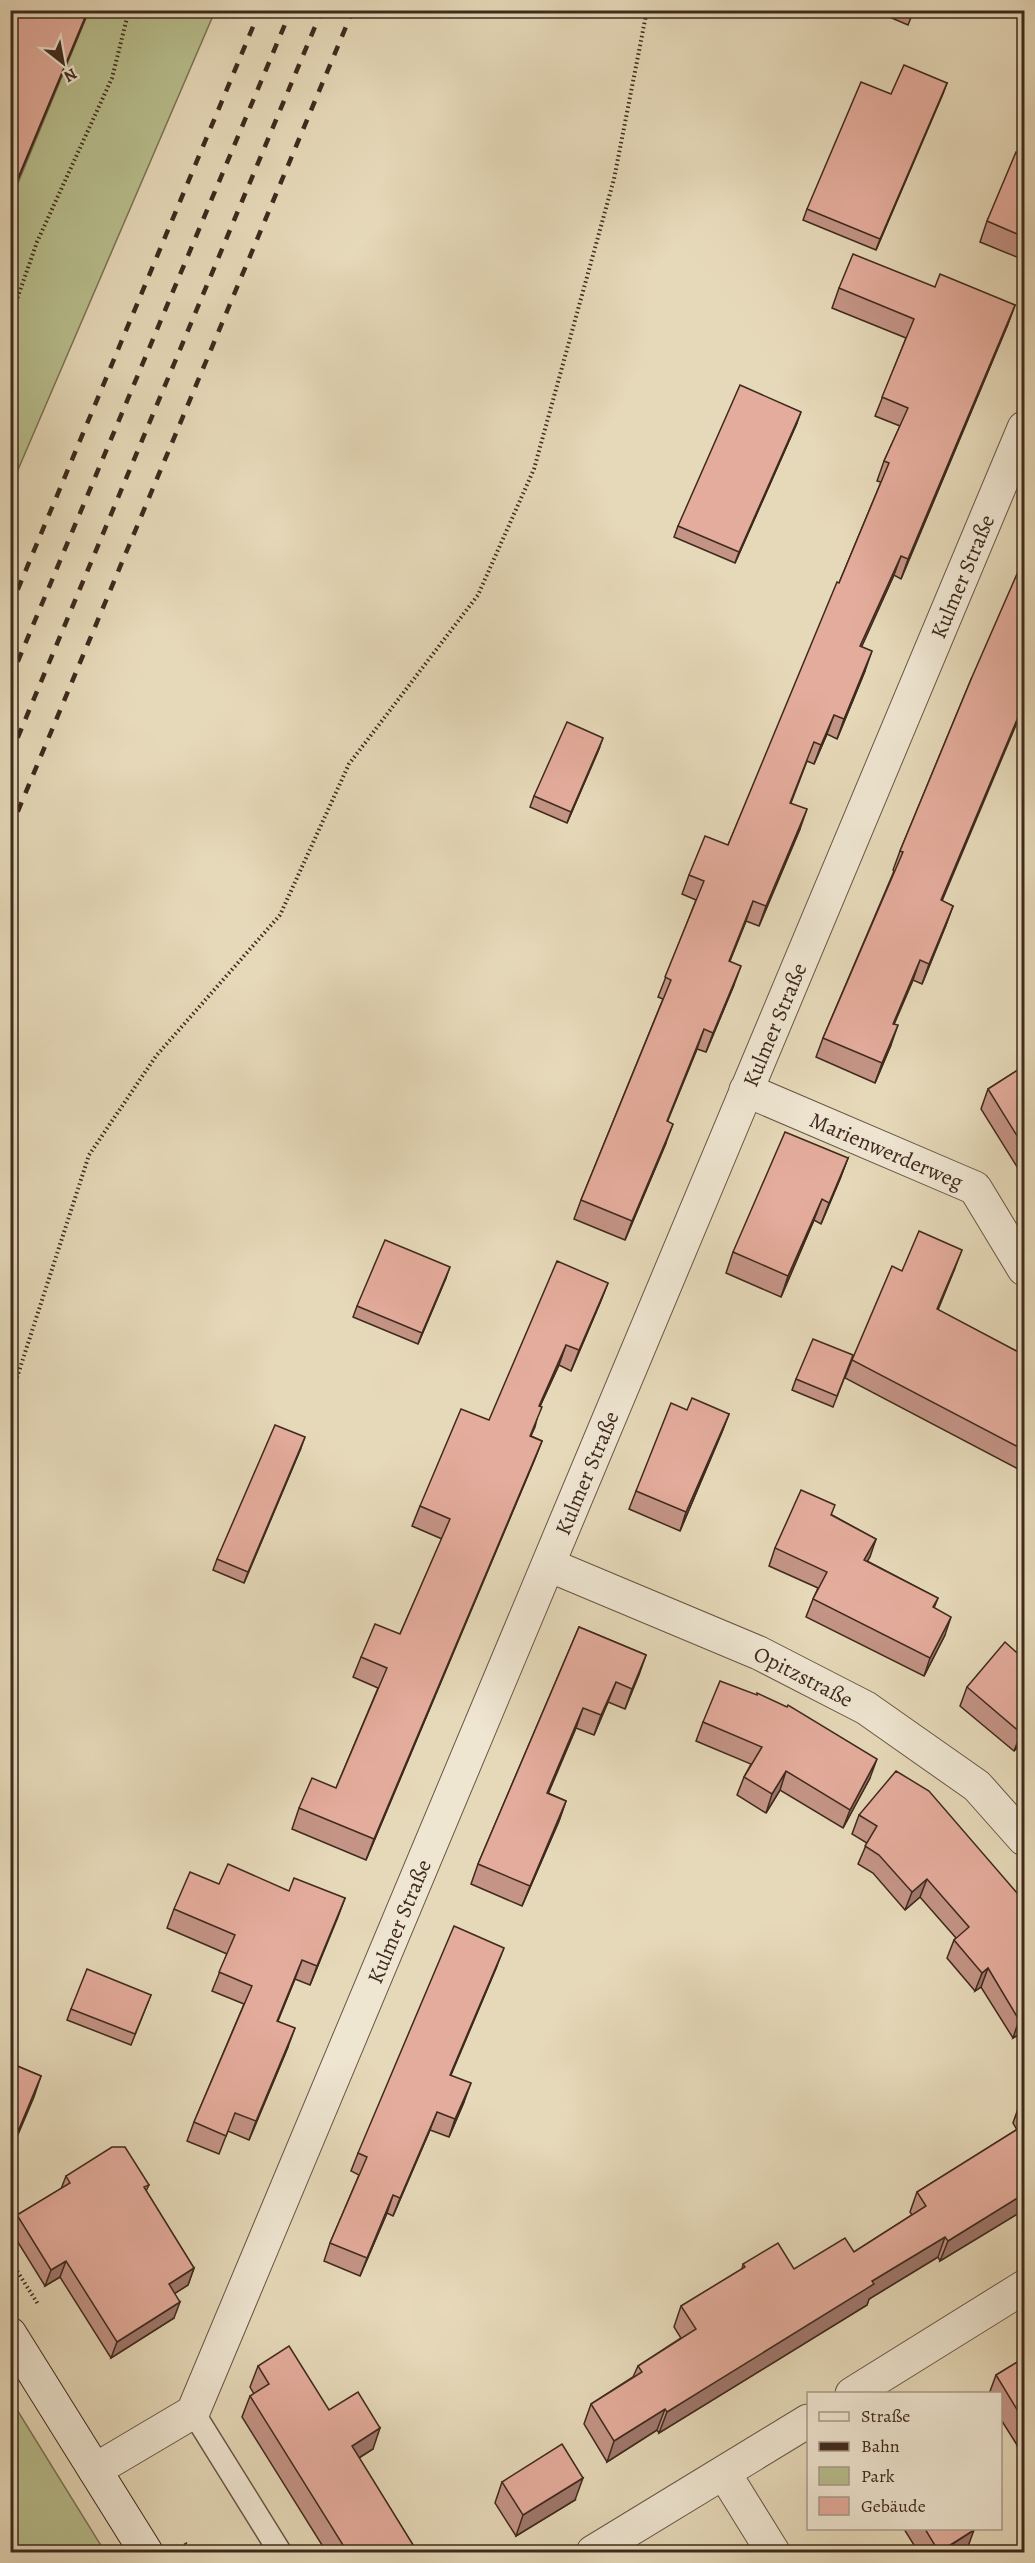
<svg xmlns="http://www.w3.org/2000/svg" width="1035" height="2563" font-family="Alegreya,serif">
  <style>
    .green { fill: #b8be8d; stroke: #7c7456; stroke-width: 1.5 }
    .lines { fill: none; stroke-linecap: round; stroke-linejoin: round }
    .lane-casing { stroke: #695645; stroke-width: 25 }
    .street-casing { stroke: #695645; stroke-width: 35 }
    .secondary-casing { stroke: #3f2a1e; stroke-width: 35 }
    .path { stroke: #3f2a1e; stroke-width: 4; stroke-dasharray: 1.5 3; stroke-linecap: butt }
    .lane { stroke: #efe6d2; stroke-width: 22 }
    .street { stroke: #efe6d2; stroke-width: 33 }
    .secondary { stroke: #efe6d2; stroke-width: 33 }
    .rail { stroke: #3f2a1e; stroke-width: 4.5; stroke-dasharray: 10 10; stroke-linecap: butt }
    .wall { fill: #c49486; stroke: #3f2a1e; stroke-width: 1.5 }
    .shaded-wall { fill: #a0786d; stroke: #3f2a1e; stroke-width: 1.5 }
    .building { fill: #e4ac9c; stroke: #3f2a1e; stroke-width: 1.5 }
    .labels { text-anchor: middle; stroke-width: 4.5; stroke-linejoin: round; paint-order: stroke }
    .street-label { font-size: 22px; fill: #3f2a1e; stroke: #efe6d2 }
  </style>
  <rect width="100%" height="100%" fill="#e6d9b9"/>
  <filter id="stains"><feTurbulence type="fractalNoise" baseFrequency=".00333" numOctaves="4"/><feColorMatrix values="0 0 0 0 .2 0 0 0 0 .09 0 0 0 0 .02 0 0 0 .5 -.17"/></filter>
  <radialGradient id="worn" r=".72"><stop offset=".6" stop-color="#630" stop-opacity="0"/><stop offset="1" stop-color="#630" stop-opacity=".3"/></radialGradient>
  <g class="green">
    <polygon points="89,11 215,11 11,486 11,200"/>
    <polygon points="10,2400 11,2400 105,2552 11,2552"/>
  </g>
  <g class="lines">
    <defs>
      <polyline id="lane" points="193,2412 280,2552"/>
      <g id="street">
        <path id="s1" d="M746,1090L975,1188L1024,1269"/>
        <path id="s2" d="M549,1565L759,1653L866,1708L977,1786L1024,1839"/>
        <polyline points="852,2394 1024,2287"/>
        <path id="s3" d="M95,2470L193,2412L1024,428"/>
        <polyline points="724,2473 773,2552"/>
        <polyline points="593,2552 808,2421"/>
      </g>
      <polyline id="secondary" points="10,2334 146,2552"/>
    </defs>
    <use href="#lane" class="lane-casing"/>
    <use href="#street" class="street-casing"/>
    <use href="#secondary" class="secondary-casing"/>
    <g class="path">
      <polyline points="10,319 37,242 112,78 129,10"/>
      <polyline points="10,1399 89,1155 156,1056 280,915 349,764 478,595 534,469 614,179 647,10"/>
      <polyline points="10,2260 38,2304"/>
      <polyline points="185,2543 191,2552"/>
    </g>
    <use href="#lane" class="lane"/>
    <use href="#street" class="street"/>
    <use href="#secondary" class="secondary"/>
    <g class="rail">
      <polyline points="10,608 260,10"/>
      <polyline points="10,680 291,10"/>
      <polyline points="10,756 322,10"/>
      <polyline points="10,830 353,10"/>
    </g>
  </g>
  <g class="wall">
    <polygon points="873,10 914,10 908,25"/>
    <polygon points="947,83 876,250 803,220 807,209 891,94"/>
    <polygon points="1024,143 1024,260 980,242 987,221 1020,154"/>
    <polygon points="935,287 1015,305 1008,324 901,579 894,575 861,647 865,671 837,739 827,734 814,764 807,761 791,803 800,829 759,926 746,921 730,961 734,985 706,1052 697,1049 667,1121 666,1143 625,1240 574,1219 581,1200 663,999 658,997 696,900 682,894 689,875 728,845 839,583 881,482 877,481 884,461 900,426 875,416 906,338 832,308 839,288"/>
    <polygon points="797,423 735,563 674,537 678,526"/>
    <polygon points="972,677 942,901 953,906 946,925 922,984 913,980 894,1024 891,1045 875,1083 816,1057 823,1038 894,871 893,870 900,851"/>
    <polygon points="599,749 567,823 530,807 534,796"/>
    <polygon points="1024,1066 1024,1178 981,1109 988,1089"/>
    <polygon points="848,1158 840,1179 821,1224 814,1220 781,1297 726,1273 733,1252"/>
    <polygon points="955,1268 938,1310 1024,1355 1024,1472 845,1378 852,1360 902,1271"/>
    <polygon points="446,1278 418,1344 353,1317 357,1306"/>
    <polygon points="608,1283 600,1303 571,1371 559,1365 540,1406 535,1427 531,1436 542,1441 534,1461 366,1860 292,1829 299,1808 336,1788 378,1688 353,1677 361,1657 400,1634 442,1539 412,1526 420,1506 489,1420"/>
    <polygon points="849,1366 833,1407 792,1390 796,1379"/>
    <polygon points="687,1410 729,1414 722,1432 680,1531 629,1509 636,1491"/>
    <polygon points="301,1448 244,1583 213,1570 217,1559"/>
    <polygon points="832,1515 876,1539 867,1561 938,1598 934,1608 945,1635 924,1676 806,1617 813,1599 818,1588 769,1566 775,1548"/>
    <polygon points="579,1627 646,1655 625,1709 608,1702 594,1735 576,1728 548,1793 566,1801 559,1821 522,1906 471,1884 478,1864"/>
    <polygon points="1024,1659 1024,1747 1021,1743 1014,1751 960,1706 967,1687"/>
    <polygon points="703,1722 870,1778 843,1828 780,1790 766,1813 737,1795 744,1777 751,1764 696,1741"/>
    <polygon points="859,1815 1024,1901 1024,2031 1013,2038 981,1987 975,1991 947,1958 954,1940 956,1938 920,1897 905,1910 873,1873 858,1864 867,1843 852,1834"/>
    <polygon points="219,1884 289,1891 345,1898 310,1985 295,1979 278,2021 288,2047 249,2140 228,2131 219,2154 187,2141 194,2122 244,2004 212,1991 227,1954 167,1928 174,1909"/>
    <polygon points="497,1966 451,2075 464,2102 449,2137 430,2130 393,2216 387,2213 360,2276 324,2261 330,2243 359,2175 351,2171 358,2153"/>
    <polygon points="151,1995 131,2045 67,2020 71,2009"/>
    <polygon points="10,2063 41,2076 11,2151 10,2150"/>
    <polygon points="1024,2100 1024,2210 940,2261 938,2257 869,2299 867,2305 659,2433 657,2430 607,2462 584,2424 591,2404 633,2377 638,2366 681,2338 674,2327 681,2306 742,2269 743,2264 794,2269 854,2252 912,2215 910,2212 917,2192 1017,2130 1013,2123 1020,2103"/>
    <polygon points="66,2176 149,2185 146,2191 194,2268 188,2285 175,2293 174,2318 111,2358 60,2277 45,2286 11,2231 17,2215 61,2189"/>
    <polygon points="1024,2358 1024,2441 1017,2445 1000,2418 1000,2394 989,2394 996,2375"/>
    <polygon points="258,2366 329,2410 373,2449 359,2458 418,2553 327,2553 242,2417 250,2396 254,2394 250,2387"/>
    <polygon points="502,2482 575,2500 516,2536 495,2503"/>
    <polygon points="904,2529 973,2529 966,2552 965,2553 919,2553"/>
  </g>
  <g class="shaded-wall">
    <polygon points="88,10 89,10 10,199 10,197"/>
    <polygon points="947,83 943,94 876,250 880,239"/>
    <polygon points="1015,305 1008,324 901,579 908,559"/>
    <polygon points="801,412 797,423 735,563 739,552"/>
    <polygon points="901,556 894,575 853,666 860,646"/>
    <polygon points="872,651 865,671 837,739 844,719"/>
    <polygon points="1024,703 1024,706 934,920 941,900"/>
    <polygon points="834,715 827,734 814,764 821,745"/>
    <polygon points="603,738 599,749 567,823 571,812"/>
    <polygon points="807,809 800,829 759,926 766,906"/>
    <polygon points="753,901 746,921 722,980 729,961"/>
    <polygon points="953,906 946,925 922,984 929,964"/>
    <polygon points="920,960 913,980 886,1043 893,1024"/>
    <polygon points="741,966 734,985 706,1052 713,1033"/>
    <polygon points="898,1025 891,1045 875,1083 882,1063"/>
    <polygon points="704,1029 697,1049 660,1140 667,1121"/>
    <polygon points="673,1124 666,1143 625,1240 632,1221"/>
    <polygon points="848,1158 840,1179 821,1224 829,1203"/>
    <polygon points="822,1199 814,1220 781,1297 788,1276"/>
    <polygon points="962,1250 955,1268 930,1327 937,1309"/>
    <polygon points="450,1267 446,1278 418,1344 422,1333"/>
    <polygon points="608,1283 600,1303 571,1371 579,1350"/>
    <polygon points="566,1345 559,1365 531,1426 539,1406"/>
    <polygon points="729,1414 722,1432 680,1531 686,1512"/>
    <polygon points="305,1437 301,1448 244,1583 248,1572"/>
    <polygon points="542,1441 534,1461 366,1860 374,1839"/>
    <polygon points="876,1539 870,1557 858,1577 864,1560"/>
    <polygon points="951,1617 945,1635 924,1676 930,1658"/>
    <polygon points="646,1655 639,1675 625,1709 632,1689"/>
    <polygon points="616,1682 608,1702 594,1735 601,1715"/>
    <polygon points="583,1708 576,1728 540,1813 547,1793"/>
    <polygon points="1024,1729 1024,1734 1021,1743 1014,1751 1021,1733"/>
    <polygon points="877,1759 870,1778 843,1828 850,1810"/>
    <polygon points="786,1771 780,1790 766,1813 772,1794"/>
    <polygon points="566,1801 559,1821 522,1906 530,1886"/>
    <polygon points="927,1879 920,1897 905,1910 912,1892"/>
    <polygon points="345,1898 338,1917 310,1985 317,1966"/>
    <polygon points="504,1948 497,1966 443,2093 450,2075"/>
    <polygon points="302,1960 295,1979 270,2039 277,2021"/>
    <polygon points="988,1968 981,1987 975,1991 982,1973"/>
    <polygon points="1024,2017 1024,2031 1013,2038 1019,2020"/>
    <polygon points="295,2028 288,2047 249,2140 256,2121"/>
    <polygon points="41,2076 34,2097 11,2151 19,2129"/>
    <polygon points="471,2083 464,2102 449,2137 455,2119"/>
    <polygon points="437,2112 430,2130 393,2216 400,2198"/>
    <polygon points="1024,2194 1024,2210 940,2261 948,2241"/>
    <polygon points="393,2195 387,2213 360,2276 367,2258"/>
    <polygon points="945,2237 938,2257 869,2299 867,2305 659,2433 667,2412 872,2281"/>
    <polygon points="66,2261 60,2277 45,2286 51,2270"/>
    <polygon points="194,2268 188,2285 163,2301 169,2284"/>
    <polygon points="180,2302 174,2318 111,2358 117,2342"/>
    <polygon points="665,2409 657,2430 607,2462 614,2441"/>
    <polygon points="1024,2425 1024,2441 1017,2445"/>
    <polygon points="380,2428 373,2449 344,2467 352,2446"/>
    <polygon points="583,2478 575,2500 516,2536 523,2515"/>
    <polygon points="974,2530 966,2552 965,2553 939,2553"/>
  </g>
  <g class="building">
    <polygon points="10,10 88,10 10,197"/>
    <polygon points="904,10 914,10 912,14"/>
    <polygon points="904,65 947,83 880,239 807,209 861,82 891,94"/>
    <polygon points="1024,143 1024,237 987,221 1016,152 1020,154"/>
    <polygon points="853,254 935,287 940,274 1015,305 908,559 901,556 860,646 872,651 844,719 834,715 821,745 814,742 790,803 807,809 766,906 753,901 729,961 741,966 713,1033 704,1029 667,1121 673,1124 632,1221 581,1200 671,980 665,977 704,881 689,875 705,836 728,845 837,582 839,583 889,463 884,461 908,408 882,397 914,319 839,288"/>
    <polygon points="740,385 801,412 739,552 678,526"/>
    <polygon points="1024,558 1024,703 941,900 953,906 929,964 920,960 893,1024 898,1025 882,1063 823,1038 903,852 900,851 972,677"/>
    <polygon points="567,722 603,738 571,812 534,796"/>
    <polygon points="1024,1066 1024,1147 988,1089"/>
    <polygon points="785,1132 848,1158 829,1203 822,1199 788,1276 733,1252"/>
    <polygon points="919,1231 962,1250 937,1309 1024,1355 1024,1450 852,1360 892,1266 902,1271"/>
    <polygon points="385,1240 450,1267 422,1333 357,1306"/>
    <polygon points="557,1261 608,1283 579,1350 566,1345 539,1406 542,1407 530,1436 542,1441 374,1839 299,1808 312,1778 336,1788 387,1668 361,1657 375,1624 400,1634 450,1519 420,1506 461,1409 489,1420"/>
    <polygon points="813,1339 853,1355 837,1396 796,1379"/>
    <polygon points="692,1398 729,1414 686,1512 636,1491 671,1403 687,1410"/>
    <polygon points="275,1425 305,1437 248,1572 217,1559"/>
    <polygon points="801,1490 835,1505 831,1515 876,1539 864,1560 938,1598 933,1607 951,1617 930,1658 813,1599 827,1572 775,1548"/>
    <polygon points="579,1627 646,1655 632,1689 616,1682 601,1715 583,1708 547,1793 566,1801 530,1886 478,1864"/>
    <polygon points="1005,1642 1024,1659 1024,1729 1021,1733 967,1687"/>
    <polygon points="720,1681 757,1695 757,1693 787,1707 788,1705 877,1759 850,1810 786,1771 772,1794 744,1777 762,1747 703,1722"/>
    <polygon points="896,1771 929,1791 1024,1901 1024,2017 1019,2020 988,1968 982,1973 954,1940 969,1927 927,1879 912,1892 879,1855 865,1846 877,1826 859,1815"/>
    <polygon points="228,1864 289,1891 294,1878 345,1898 317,1966 302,1960 277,2021 295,2028 256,2121 235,2113 226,2136 194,2122 252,1986 219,1972 235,1935 174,1909 190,1872 219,1884"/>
    <polygon points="454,1926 504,1948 450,2075 471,2083 455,2119 437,2112 400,2198 393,2195 367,2258 330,2243 367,2157 358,2153"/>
    <polygon points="87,1969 151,1995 135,2034 71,2009"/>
    <polygon points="10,2063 41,2076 19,2129 10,2126"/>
    <polygon points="1024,2100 1024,2110 1020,2103"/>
    <polygon points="1024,2125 1024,2194 948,2241 945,2237 872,2281 874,2284 667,2412 665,2409 614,2441 591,2404 642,2372 638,2366 696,2329 681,2306 745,2267 743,2264 778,2243 794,2269 845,2238 854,2252 926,2206 917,2192"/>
    <polygon points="112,2147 125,2147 149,2185 144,2187 194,2268 169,2284 180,2302 117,2342 66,2261 51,2270 17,2215 70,2183 66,2176"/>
    <polygon points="289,2346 329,2410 358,2392 380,2428 352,2446 418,2553 348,2553 250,2396 269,2384 258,2366"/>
    <polygon points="1024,2358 1024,2421 996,2375"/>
    <polygon points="562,2444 583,2478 523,2515 502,2482"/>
    <polygon points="925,2529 973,2529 974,2530 939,2552"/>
    <polygon points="718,2546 722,2553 707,2553"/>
  </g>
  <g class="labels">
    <g class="street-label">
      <text dy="8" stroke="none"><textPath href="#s3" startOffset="2104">Kulmer Straße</textPath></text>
      <text dy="8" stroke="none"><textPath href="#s3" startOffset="1618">Kulmer Straße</textPath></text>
      <text dy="8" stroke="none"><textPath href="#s1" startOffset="153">Marienwerderweg</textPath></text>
      <text dy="8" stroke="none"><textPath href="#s3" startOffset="1132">Kulmer Straße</textPath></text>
      <text dy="8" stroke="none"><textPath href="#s2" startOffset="278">Opitzstraße</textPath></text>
      <text dy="8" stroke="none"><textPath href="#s3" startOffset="646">Kulmer Straße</textPath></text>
    </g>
  </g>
  <rect width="1035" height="2563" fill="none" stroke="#e6d9b9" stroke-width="36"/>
  <rect x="12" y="12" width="1011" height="2539" fill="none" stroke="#3f2a1e" stroke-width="3"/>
  <rect x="18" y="18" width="999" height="2527" fill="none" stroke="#3f2a1e" stroke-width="1.5"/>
  <rect x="807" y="2392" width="195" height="138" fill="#efe6d2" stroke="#a99b8a" stroke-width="1.5"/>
  <rect x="819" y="2412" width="30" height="9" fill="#efe6d2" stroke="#a99b8a" stroke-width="1.5"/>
  <text x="861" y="2422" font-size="18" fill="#3f2a1e">Straße</text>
  <rect x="819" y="2442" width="30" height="9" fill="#3f2a1e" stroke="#a99b8a" stroke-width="1.5"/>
  <text x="861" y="2452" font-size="18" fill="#3f2a1e">Bahn</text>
  <rect x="819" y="2467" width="30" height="18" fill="#b8be8d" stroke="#a99b8a" stroke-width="1.5"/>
  <text x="861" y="2482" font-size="18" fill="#3f2a1e">Park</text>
  <rect x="819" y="2497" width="30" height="18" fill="#e4ac9c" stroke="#a99b8a" stroke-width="1.5"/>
  <text x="861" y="2512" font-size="18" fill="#3f2a1e">Gebäude</text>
  <g transform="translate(63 63) rotate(149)" stroke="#efe6d2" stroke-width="4.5" paint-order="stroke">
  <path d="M0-4.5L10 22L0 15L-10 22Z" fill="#3f2a1e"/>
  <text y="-9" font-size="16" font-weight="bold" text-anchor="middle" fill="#3f2a1e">N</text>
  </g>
  <rect width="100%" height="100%" filter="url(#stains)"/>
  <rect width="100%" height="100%" fill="url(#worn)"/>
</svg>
